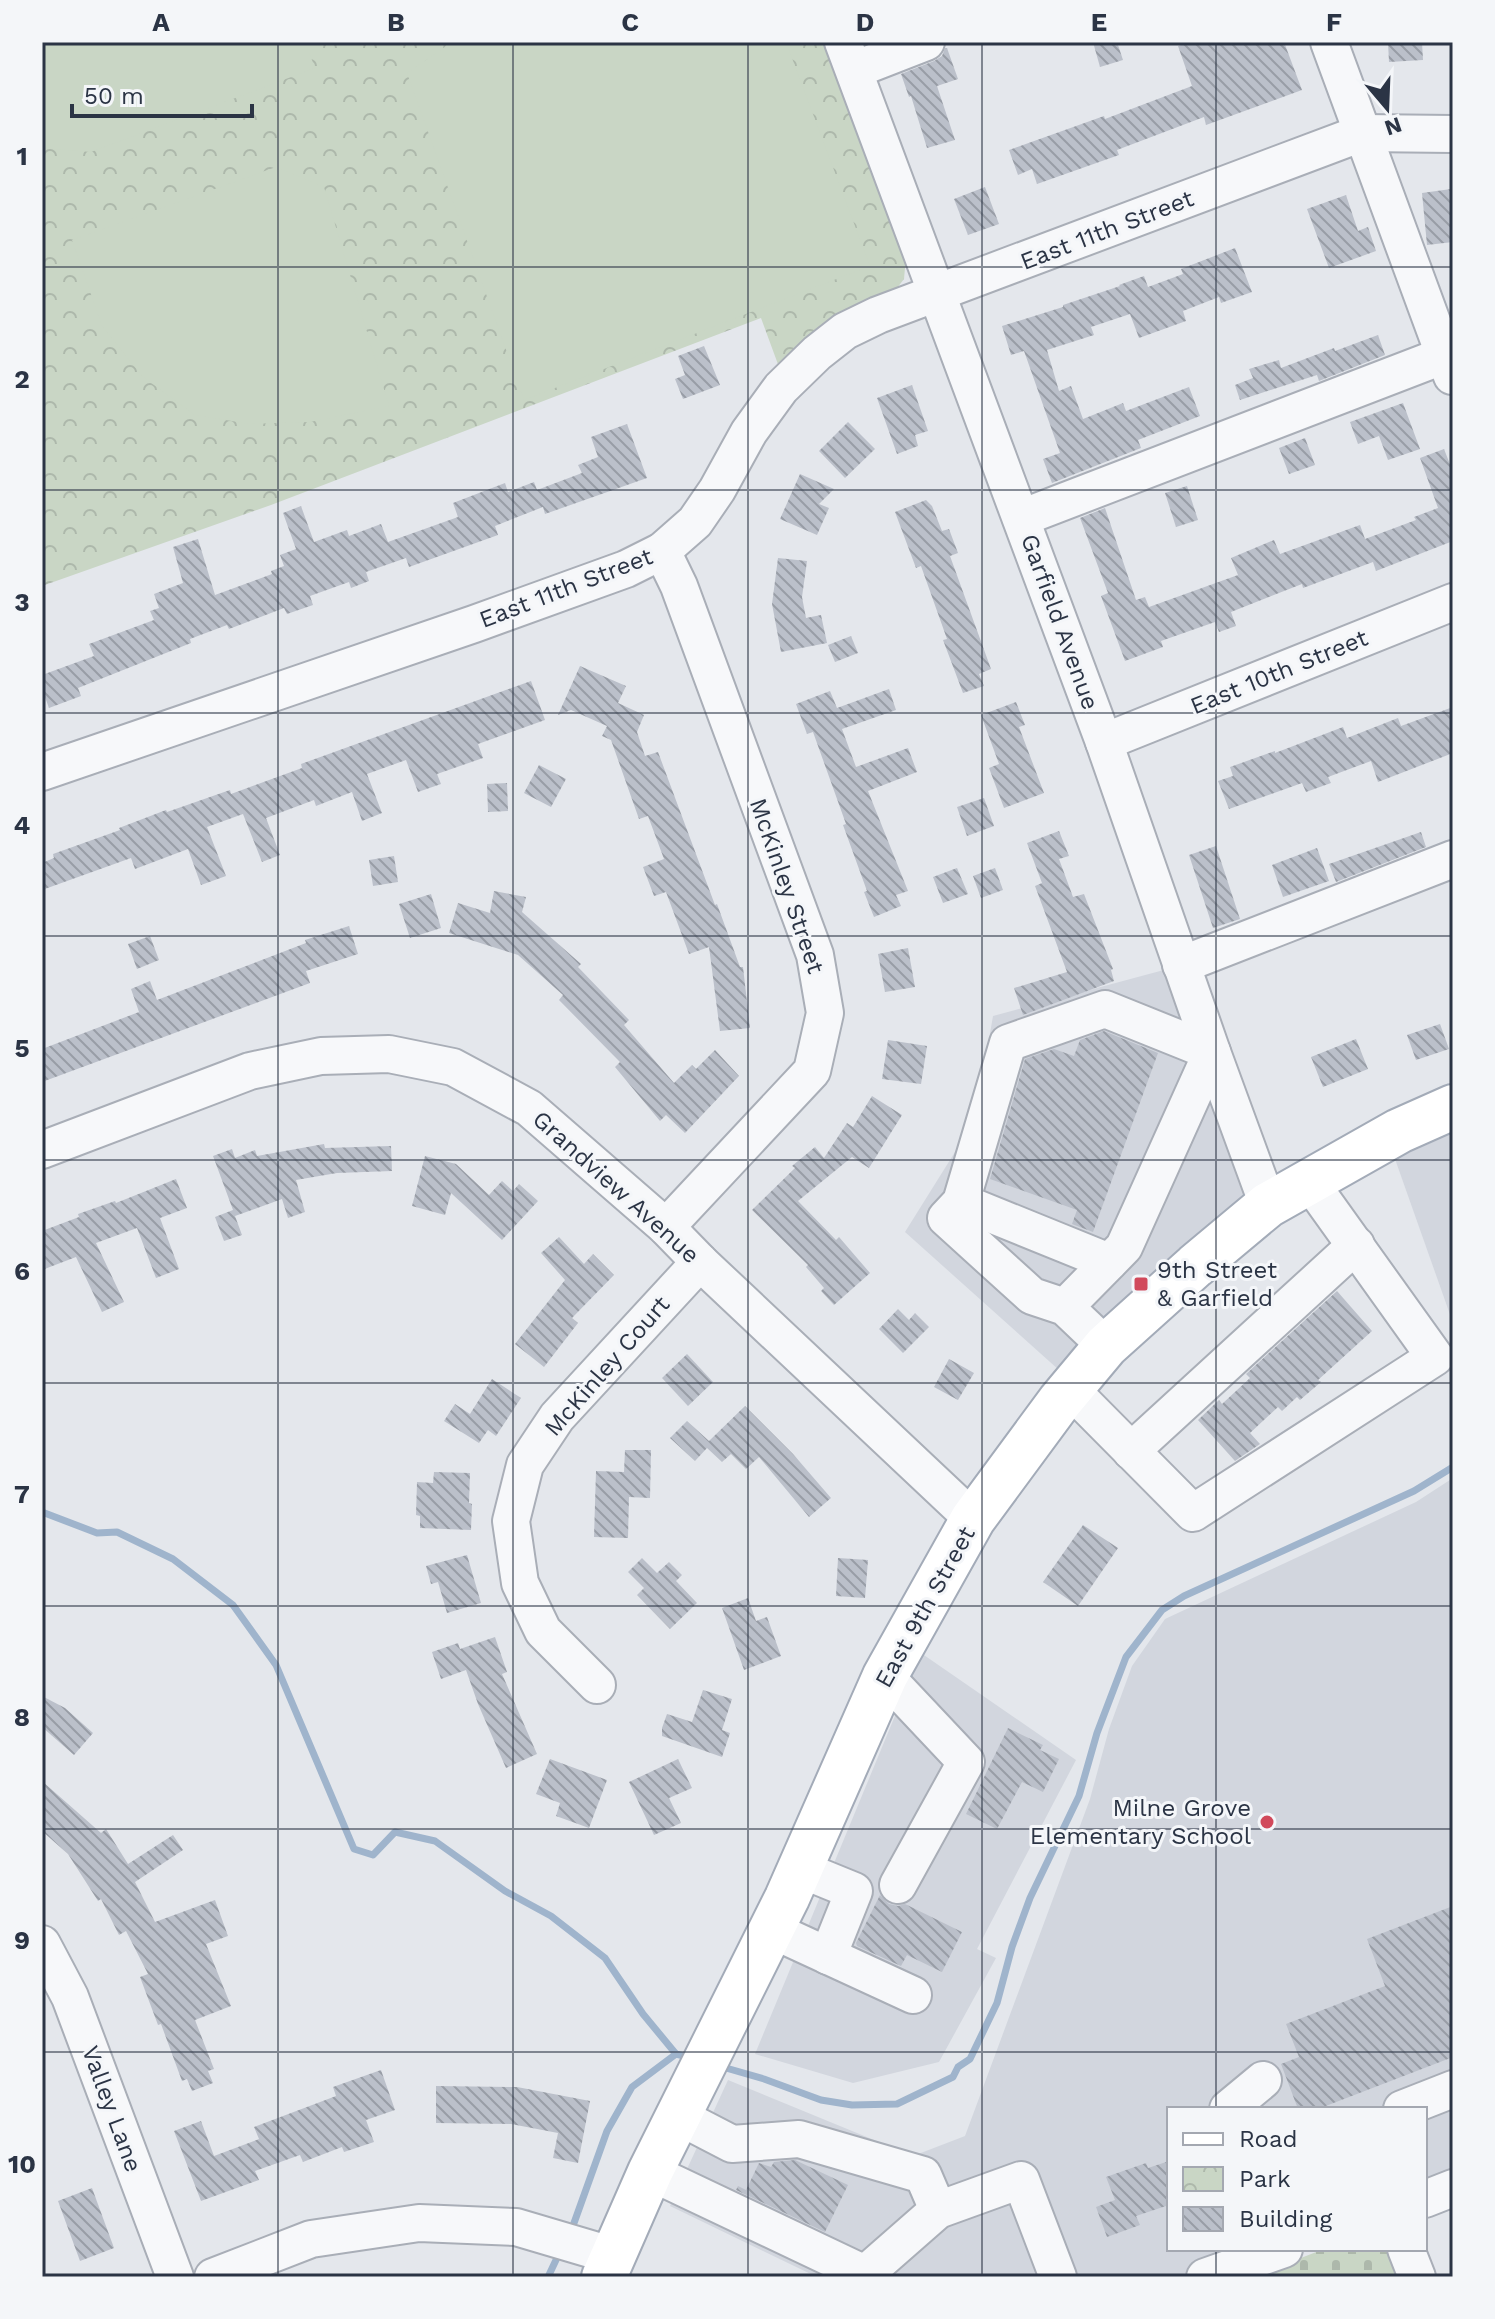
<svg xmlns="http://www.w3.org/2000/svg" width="1495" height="2319" font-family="'Work Sans',sans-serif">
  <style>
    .built { fill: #d2d6de }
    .cemetery { fill: url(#cemetery-stones) }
    .park { fill: url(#park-crowns) }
    .pitch { fill: #c9d6c5 }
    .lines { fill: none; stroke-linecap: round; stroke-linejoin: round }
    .stream { stroke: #9fb4cc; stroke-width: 7 }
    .building { fill: url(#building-back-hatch) }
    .minor-casing { stroke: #a9aeb7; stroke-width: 40 }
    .major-casing { stroke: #a3abb8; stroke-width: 48 }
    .minor { stroke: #f7f8fa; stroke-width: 36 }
    .major { stroke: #fff; stroke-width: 44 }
    .grid { fill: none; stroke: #2b3445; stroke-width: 2; stroke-opacity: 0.55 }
    .poi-dot { fill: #d1495b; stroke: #f4f6f9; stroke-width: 3 }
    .labels { text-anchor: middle; stroke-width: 6; stroke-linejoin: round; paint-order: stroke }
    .street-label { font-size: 24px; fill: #2b3445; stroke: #f4f6f9 }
    .poi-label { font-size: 24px; fill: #2b3445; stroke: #f4f6f9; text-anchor: start }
    .neatline { fill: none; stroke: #2b3445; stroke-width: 3 }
    .grid-label { font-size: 26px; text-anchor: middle; font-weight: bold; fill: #2b3445 }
  </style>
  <defs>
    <pattern id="cemetery-stones" width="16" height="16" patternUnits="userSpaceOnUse" patternTransform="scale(2)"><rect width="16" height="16" fill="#c9d6c5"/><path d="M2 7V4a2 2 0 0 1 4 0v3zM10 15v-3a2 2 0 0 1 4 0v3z" fill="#adb8ab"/></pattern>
    <pattern id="park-crowns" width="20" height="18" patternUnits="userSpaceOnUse" patternTransform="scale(2)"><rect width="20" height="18" fill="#c9d6c5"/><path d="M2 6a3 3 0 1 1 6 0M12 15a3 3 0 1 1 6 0" fill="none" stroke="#adb8ab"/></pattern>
    <pattern id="building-back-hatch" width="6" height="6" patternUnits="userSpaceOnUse" patternTransform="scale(2)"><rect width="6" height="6" fill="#bbc0ca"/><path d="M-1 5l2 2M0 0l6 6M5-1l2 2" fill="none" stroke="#989da6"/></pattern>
  </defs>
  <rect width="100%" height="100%" fill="#e4e7ec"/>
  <g class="built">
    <polygon points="1175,967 1256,1206 1069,1379 905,1232 975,1120 993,1016"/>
    <polygon points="1453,1133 1453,1323 1395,1159"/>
    <polygon points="1453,1478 1453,2175 1425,2185 1425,2109 1169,2109 1169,2249 1250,2249 1176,2277 817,2277 670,2206 728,2080 913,2156 965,2136 1090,1799 1109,1729 1132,1666 1165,1619 1416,1502"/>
    <polygon points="921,1653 1076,1760 977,1949 996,1958 939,2062 853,2083 755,2054"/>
  </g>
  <polygon class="cemetery" points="1324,2249 1388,2249 1399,2277 1252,2277"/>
  <polygon class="park" points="42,42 825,42 906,257 904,279 897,288 779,367 761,318 271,505 42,586"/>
  <g class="pitch">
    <polygon points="42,42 305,42 315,68 91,152 42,148"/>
    <polygon points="452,42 786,42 870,266 524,400 407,73"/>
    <polygon points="276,167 324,187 389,406 310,422 250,424 195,415 143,377 102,326 72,240"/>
  </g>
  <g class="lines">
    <g class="stream">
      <polyline points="42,1512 97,1533 117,1532 173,1559 233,1605 276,1665 354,1849 373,1855 395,1832 435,1841 505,1891 551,1916 605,1958 643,2014 676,2054 692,2058"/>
      <polyline points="719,2066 764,2079 821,2100 852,2105 897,2104 953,2077 958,2067 970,2059 997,2003 1012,1947 1030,1898 1079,1796 1097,1733 1126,1657 1162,1610 1184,1596 1414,1491 1453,1467"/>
      <polyline points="574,2223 607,2131 632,2087 676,2054"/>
      <polyline points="548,2277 556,2260"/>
    </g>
  </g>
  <g class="building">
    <polygon points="1093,42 1117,42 1123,60 1100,67"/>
    <polygon points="1190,42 1284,42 1302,90 1206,125 1204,117 1117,150 1119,155 1037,184 1032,169 1018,175 1009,150 1104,116 1105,119 1192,86 1178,46"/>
    <polygon points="1388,42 1422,42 1423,60 1389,62"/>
    <polygon points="945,48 947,48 958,79 937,86 955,140 927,148 911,96 909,97 901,74 934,61 942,56"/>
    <polygon points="985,187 999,224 968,235 954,199"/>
    <polygon points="1451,189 1453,242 1427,245 1422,193"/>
    <polygon points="1346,195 1358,231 1368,227 1376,251 1329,268 1307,209"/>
    <polygon points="1235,248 1252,292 1221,303 1219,297 1183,311 1186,321 1139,338 1130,314 1091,327 1094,335 1047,350 1059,391 1071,386 1083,419 1123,403 1126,411 1189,387 1200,416 1138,440 1141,448 1052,483 1043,459 1060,453 1024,351 1011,355 1002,326 1063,307 1063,305 1120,286 1119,285 1144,276 1148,287 1183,274 1181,269"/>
    <polygon points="1378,335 1385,355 1319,381 1317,375 1240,400 1235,385 1253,378 1249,369 1279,360 1281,368 1334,348 1335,351"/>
    <polygon points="704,346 720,385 683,399 675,379 685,375 678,356"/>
    <polygon points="912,385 928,431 915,435 918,446 897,454 877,398"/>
    <polygon points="1403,403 1420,449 1388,460 1379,436 1358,444 1350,422"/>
    <polygon points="848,422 875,449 845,478 819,451"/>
    <polygon points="627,424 647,478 545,514 543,507 495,526 498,535 409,567 406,558 366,572 369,581 351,588 349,582 310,596 313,605 287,614 284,608 229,629 227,625 190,639 191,643 78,688 81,696 49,708 42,689 42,675 94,656 89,644 154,620 150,611 159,608 154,594 183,583 173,547 198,539 215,595 272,574 271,571 284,566 280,555 296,549 283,513 301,506 314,542 347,530 349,536 381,524 388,542 458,517 453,503 505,483 508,492 534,482 537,490 582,473 578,465 598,457 591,437"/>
    <polygon points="1305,438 1315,465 1289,474 1279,448"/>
    <polygon points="1444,449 1453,472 1453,541 1376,571 1373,562 1303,588 1302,584 1231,612 1236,626 1219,632 1215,622 1161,641 1163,647 1125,661 1101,596 1108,593 1080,518 1105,508 1136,600 1145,597 1149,607 1238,575 1231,558 1274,540 1280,554 1360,525 1365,539 1416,520 1414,517 1438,508 1420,458"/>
    <polygon points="800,474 834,489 819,504 829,508 817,535 780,519"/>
    <polygon points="1187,486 1198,520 1176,527 1165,493"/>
    <polygon points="926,500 932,506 942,531 949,529 958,553 950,556 991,669 979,674 984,686 963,693 943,640 947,639 921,566 916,568 895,512"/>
    <polygon points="778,558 807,561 802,597 806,618 821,615 827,643 781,652 772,604"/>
    <polygon points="851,636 858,653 835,662 828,645"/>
    <polygon points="580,666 626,686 618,703 644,715 637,732 645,756 658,752 715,905 717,904 740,967 743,967 750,1028 720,1031 709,947 689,954 666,892 654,896 643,867 664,859 648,816 639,819 611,740 602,736 607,726 571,710 558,715"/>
    <polygon points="531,681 545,720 478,744 483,758 437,774 441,784 418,792 406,760 367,774 382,813 362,821 352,792 316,806 314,800 266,818 280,855 262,862 243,814 207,827 226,876 201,885 188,849 135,869 131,858 42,890 42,863 54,858 53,854 120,830 119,828 166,810 167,812 230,790 231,794 302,768 301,764"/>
    <polygon points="889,689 896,710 842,729 856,767 908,748 917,772 868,791 908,891 896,895 901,906 874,917 864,892 867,891 843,825 846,824 813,732 807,734 796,704 830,691 837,708"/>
    <polygon points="1016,702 1025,725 1019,727 1044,793 1004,808 989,768 999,764 981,715"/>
    <polygon points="1453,707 1453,753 1378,782 1371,761 1328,777 1331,783 1306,792 1302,783 1229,809 1218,781 1233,776 1230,767 1275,751 1275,753 1343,727 1347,738 1398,718 1401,726"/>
    <polygon points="539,765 566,779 551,807 524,793"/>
    <polygon points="507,783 508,811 488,812 487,784"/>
    <polygon points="984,798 994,826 967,836 957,807"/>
    <polygon points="1059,831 1069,856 1059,859 1073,897 1084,894 1113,969 1111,970 1114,981 1023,1015 1014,988 1067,972 1035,886 1042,883 1027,843"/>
    <polygon points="1421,832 1426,847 1336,882 1329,864"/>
    <polygon points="1216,846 1240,919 1213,928 1189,855"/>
    <polygon points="1317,848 1329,881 1283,897 1272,865"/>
    <polygon points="394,856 398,882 373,886 369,860"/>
    <polygon points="957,868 968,894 943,903 933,877"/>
    <polygon points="995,868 1003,890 981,898 973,876"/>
    <polygon points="494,891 526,897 522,912 581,964 578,967 629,1020 624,1025 674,1083 692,1065 696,1069 715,1050 739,1076 685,1133 666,1115 660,1121 615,1067 620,1062 559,1000 563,995 518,955 449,933 458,903 490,913"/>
    <polygon points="431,894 441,928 410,938 399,904"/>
    <polygon points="349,926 358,954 306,971 310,983 42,1082 42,1049 139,1012 131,989 150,981 157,1000 306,943 305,940"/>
    <polygon points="150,936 159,960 137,969 128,944"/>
    <polygon points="908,948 915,987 885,992 878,954"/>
    <polygon points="1440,1024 1449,1049 1416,1060 1407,1035"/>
    <polygon points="1104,1031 1158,1053 1093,1232 1072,1224 1077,1210 990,1179 1025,1059 1054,1049 1074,1056 1080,1040"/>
    <polygon points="1356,1039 1368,1069 1323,1087 1311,1057"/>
    <polygon points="888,1040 927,1046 921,1084 882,1079"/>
    <polygon points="872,1096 902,1115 869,1168 852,1157 798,1201 836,1240 839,1237 870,1273 834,1305 821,1291 824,1288 806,1267 808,1265 752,1210 795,1168 792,1166 815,1147 824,1158 847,1123 853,1127"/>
    <polygon points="324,1144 325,1148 391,1146 392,1171 337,1173 296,1180 305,1212 288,1218 282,1199 235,1216 242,1235 224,1241 215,1217 233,1210 213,1156 232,1149 235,1158 255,1150 257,1156"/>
    <polygon points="425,1156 456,1164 489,1195 502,1181 513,1191 519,1184 538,1201 502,1240 451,1193 445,1215 412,1206"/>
    <polygon points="176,1179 187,1208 160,1218 179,1269 156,1278 137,1228 96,1243 124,1302 102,1312 76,1257 42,1270 42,1231 79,1217 78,1214 115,1201 116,1203"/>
    <polygon points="559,1237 584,1264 593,1254 614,1275 572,1318 578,1323 544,1367 515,1344 565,1280 541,1253"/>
    <polygon points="1337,1291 1372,1331 1318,1380 1321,1382 1300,1400 1297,1397 1282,1411 1278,1407 1250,1433 1260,1444 1235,1461 1198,1420 1219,1400 1222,1404 1250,1378 1246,1374"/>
    <polygon points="898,1309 909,1320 915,1313 929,1327 903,1353 879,1329"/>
    <polygon points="687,1354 713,1382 688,1406 662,1378"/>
    <polygon points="949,1359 974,1373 958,1400 934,1387"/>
    <polygon points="492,1379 521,1398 496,1436 488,1430 479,1443 444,1421 455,1404 470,1414"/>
    <polygon points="745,1406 793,1454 831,1498 809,1517 759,1457 746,1469 731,1454 722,1462 707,1448 695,1461 670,1438 687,1421 709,1441"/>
    <polygon points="625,1450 651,1450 650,1498 629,1497 628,1538 594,1537 596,1471 624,1472"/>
    <polygon points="434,1472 470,1473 469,1503 472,1504 471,1530 420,1528 420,1516 416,1515 417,1482 433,1483"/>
    <polygon points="1083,1525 1118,1548 1078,1606 1043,1582"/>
    <polygon points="467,1555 481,1603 447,1613 438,1582 431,1584 426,1566"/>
    <polygon points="642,1558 657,1573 669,1562 682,1575 676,1581 697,1603 670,1629 637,1595 644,1588 628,1572"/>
    <polygon points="838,1558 868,1560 865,1598 836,1596"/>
    <polygon points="748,1598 756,1621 767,1617 781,1656 744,1670 722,1608"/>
    <polygon points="495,1637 507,1672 502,1674 537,1754 506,1768 478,1704 466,1670 441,1679 432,1652 458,1643 460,1649"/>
    <polygon points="703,1690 732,1699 722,1730 730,1733 722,1757 662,1736 662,1728 667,1714 692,1722"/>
    <polygon points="42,1696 65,1708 93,1733 74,1755 42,1727"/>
    <polygon points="1008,1728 1043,1745 1040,1750 1059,1759 1043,1792 1022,1782 997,1829 966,1814"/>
    <polygon points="550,1759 607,1780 589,1828 556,1816 560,1803 536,1794"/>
    <polygon points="678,1759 692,1788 669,1798 681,1823 654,1835 629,1782"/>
    <polygon points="42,1781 101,1833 106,1829 128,1864 173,1835 183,1850 135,1882 155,1922 215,1900 228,1936 206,1944 231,2006 195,2020 214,2069 208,2071 213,2083 192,2091 187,2079 182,2081 161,2024 158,2025 140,1977 148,1974 126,1931 119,1935 101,1899 98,1901 68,1854 42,1831"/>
    <polygon points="880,1895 889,1904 898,1906 905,1904 962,1932 942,1972 907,1955 901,1966 857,1946 856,1943"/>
    <polygon points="1453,1906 1453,2057 1318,2109 1298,2109 1281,2064 1299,2057 1286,2024 1385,1986 1367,1939"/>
    <polygon points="381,2070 395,2110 366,2120 374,2142 344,2152 342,2147 303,2162 300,2155 255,2171 259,2180 201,2201 174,2131 201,2121 214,2156 259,2139 254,2127 336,2096 333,2087"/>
    <polygon points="436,2086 517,2087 590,2101 578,2163 553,2158 558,2133 511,2124 436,2123"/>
    <polygon points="795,2160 848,2185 825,2232 736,2190 738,2186 746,2190 759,2163 771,2167 774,2162"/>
    <polygon points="1169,2161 1169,2205 1136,2216 1140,2225 1107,2237 1096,2207 1115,2200 1106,2177 1146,2163 1148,2168"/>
    <polygon points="92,2188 114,2248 80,2261 58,2201"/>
  </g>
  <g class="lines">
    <defs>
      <g id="minor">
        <polyline points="843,42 1104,742 1212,1052 1268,1205"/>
        <polyline points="1329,42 1452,376"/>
        <polyline points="854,70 926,42"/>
        <polyline points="1021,518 1445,355"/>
        <polyline points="662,551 679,586 815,955 825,1013 812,1071 666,1227"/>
        <polyline points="1104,742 1453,602"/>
        <polyline points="42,772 474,624 626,569 662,551 695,522 717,490 749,432 781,388 817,353 845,331 878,315 1362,133 1453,134"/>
        <polyline points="1181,965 1453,859"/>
        <polyline points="42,1150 250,1071 321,1056 389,1054 453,1067 529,1108 666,1227 700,1262 973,1519"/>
        <polyline points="961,1202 1109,1262"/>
        <polyline points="1065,1307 1032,1296 946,1218 961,1202 1008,1043 1105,1009 1212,1052 1124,1247 1065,1307 1106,1346"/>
        <polyline points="1070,1389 1193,1513 1435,1357 1309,1181"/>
        <polyline points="1131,1451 1356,1245"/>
        <polyline points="885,1676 966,1762 898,1885"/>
        <polyline points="597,1685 543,1631 520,1583 511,1521 525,1465 557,1417 700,1262"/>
        <polyline points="800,1869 854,1891 828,1956"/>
        <polyline points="772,1930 913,1995"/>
        <polyline points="42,1944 70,1997 175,2277"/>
        <polyline points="1228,2109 1263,2080"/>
        <polyline points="1402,2109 1453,2089"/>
        <polyline points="678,2116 732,2144 799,2139 923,2175 938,2210"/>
        <polyline points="650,2172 865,2274"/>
        <polyline points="1425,2199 1453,2188"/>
        <polyline points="1406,2249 1417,2277"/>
        <polyline points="213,2277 311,2239 419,2223 516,2227 614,2256"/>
        <polyline points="866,2277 865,2274 938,2210 1021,2180 1058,2277"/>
        <polyline points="1205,2277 1284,2249"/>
      </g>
      <polyline id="major" points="604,2277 650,2172 787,1898 885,1676 973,1519 1060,1401 1106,1346 1195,1266 1268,1205 1399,1131 1453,1107"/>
    </defs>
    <use href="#minor" class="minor-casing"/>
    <use href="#major" class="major-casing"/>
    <use href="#minor" class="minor"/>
    <use href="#major" class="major"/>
  </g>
  <path class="grid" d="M278,42V2277M513,42V2277M748,42V2277M982,42V2277M1216,42V2109M42,267H1453M42,490H1453M42,713H1453M42,936H1453M42,1160H1453M42,1383H1453M42,1606H1453M42,1829H1453M42,2052H1453M1216,2249V2277"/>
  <g class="poi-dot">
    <rect x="1133" y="1276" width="16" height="16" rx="4"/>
    <circle cx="1267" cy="1822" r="8"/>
  </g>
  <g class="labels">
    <g class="street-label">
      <text transform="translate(1107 230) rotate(-21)" y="8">East 11th Street</text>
      <text transform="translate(566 588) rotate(-21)" y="8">East 11th Street</text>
      <text transform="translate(1060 622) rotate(70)" y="8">Garfield Avenue</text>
      <text transform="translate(1279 672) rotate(-22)" y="8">East 10th Street</text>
      <text transform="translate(787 886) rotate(71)" y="8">McKinley Street</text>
      <text transform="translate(616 1187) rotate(42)" y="8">Grandview Avenue</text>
      <text transform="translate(607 1366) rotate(-49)" y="8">McKinley Court</text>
      <text transform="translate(925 1607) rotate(-61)" y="8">East 9th Street</text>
      <text transform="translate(112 2109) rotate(70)" y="8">Valley Lane</text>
    </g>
    <g class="poi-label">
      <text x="1157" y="1278">9th Street<tspan x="1157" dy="28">&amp; Garfield</tspan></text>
      <text x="1251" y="1816" text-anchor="end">Milne Grove<tspan x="1251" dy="28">Elementary School</tspan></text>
    </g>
  </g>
  <rect width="1495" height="2319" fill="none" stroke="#f4f6f9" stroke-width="88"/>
  <rect x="1167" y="2107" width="260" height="144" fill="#f4f6f9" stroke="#a4a8b1" stroke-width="2"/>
  <rect x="1183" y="2133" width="40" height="12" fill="#ffffff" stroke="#a4a8b1" stroke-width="2"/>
  <text x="1239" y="2147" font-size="24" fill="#2b3445">Road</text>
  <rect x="1183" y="2167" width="40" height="24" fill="url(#park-crowns)" stroke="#a4a8b1" stroke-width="2"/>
  <text x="1239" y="2187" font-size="24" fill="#2b3445">Park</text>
  <rect x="1183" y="2207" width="40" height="24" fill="url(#building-back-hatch)" stroke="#a4a8b1" stroke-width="2"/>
  <text x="1239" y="2227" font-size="24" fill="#2b3445">Building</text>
  <g transform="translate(1387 108) rotate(161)" stroke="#f4f6f9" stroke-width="6" paint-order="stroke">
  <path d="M0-6L14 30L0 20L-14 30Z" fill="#2b3445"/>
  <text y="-12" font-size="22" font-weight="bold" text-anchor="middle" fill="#2b3445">N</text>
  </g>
  <path d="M72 104v12h180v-12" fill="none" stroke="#2b3445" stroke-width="4"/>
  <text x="84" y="104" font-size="24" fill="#2b3445" stroke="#f4f6f9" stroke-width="6" paint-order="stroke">50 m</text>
  <rect x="44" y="44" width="1407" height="2231" class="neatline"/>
  <g class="grid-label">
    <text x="161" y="31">A</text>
    <text x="396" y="31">B</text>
    <text x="630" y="31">C</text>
    <text x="865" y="31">D</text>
    <text x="1099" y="31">E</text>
    <text x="1334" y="31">F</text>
    <text x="22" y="165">1</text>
    <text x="22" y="388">2</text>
    <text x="22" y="611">3</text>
    <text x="22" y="834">4</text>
    <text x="22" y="1057">5</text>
    <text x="22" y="1280">6</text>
    <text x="22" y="1503">7</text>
    <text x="22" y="1726">8</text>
    <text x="22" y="1949">9</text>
    <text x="22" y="2173">10</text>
  </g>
</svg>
